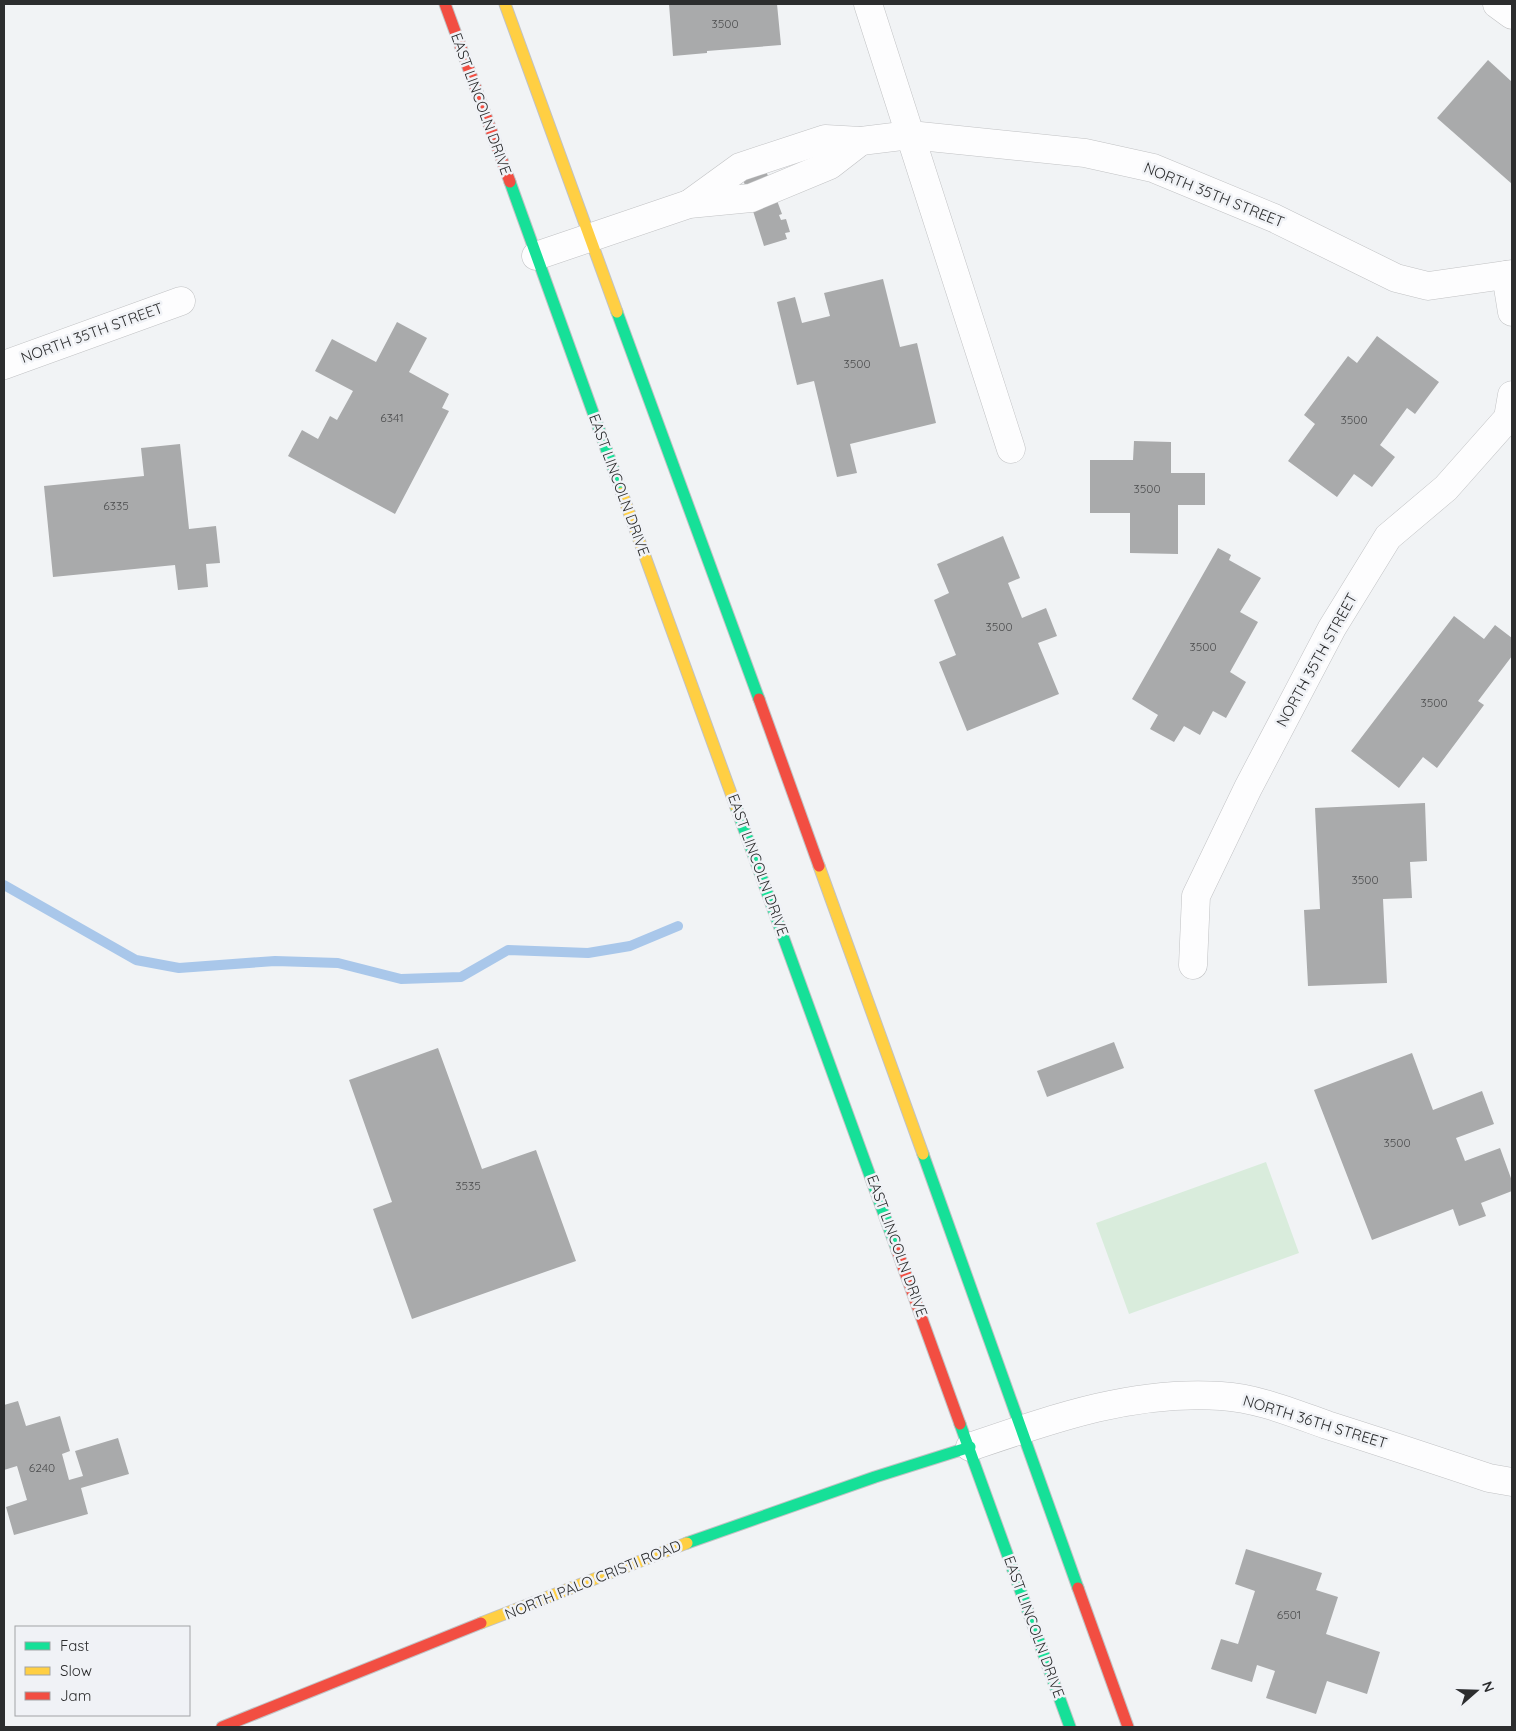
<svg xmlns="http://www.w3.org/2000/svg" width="1516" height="1731" font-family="Quicksand,sans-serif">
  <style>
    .green { fill: #d9ecdc }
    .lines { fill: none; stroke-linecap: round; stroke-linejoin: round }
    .stream { stroke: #a9c7ea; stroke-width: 10 }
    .building { fill: #a9aaab }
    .street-casing { stroke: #c1c2c4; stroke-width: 29 }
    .fast-casing { stroke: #c1c2c4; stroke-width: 13 }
    .slow-casing { stroke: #c1c2c4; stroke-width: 13 }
    .jam-casing { stroke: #c1c2c4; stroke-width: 13 }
    .street { stroke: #fdfdfe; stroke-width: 28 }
    .fast { stroke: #16e098; stroke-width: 11 }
    .slow { stroke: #ffcf43; stroke-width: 11 }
    .jam { stroke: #f24e42; stroke-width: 11 }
    .labels { text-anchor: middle; stroke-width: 5; stroke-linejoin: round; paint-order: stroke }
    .number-label { font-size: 12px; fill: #4b4c4d }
    .street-label { font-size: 15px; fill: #2c2d2e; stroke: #f0f2f6 }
  </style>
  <rect width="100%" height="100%" fill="#f1f3f5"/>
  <polygon class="green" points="1266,1162 1299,1253 1129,1314 1096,1223"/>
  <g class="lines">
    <polyline class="stream" points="4,885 136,960 179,968 275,961 338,963 401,979 461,977 508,950 588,953 630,946 678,926"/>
  </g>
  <g class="building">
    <polygon points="669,4 777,4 781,45 707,51 707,53 673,56"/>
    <polygon points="1488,60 1512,82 1512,184 1437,118"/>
    <polygon points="765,168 782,214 779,215 781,220 786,219 790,232 785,233 787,239 764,246 742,176"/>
    <polygon points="883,279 900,347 917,343 936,423 850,444 857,473 837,477 814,381 797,385 777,302 795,297 802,323 830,316 824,293"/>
    <polygon points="397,322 427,338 409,372 449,394 442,408 449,411 395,514 288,456 302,430 318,439 330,416 337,420 353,391 315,371 332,339 376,362"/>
    <polygon points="1377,336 1439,382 1415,414 1407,408 1380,445 1395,457 1372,487 1354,474 1337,497 1288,461 1315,424 1304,415 1348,356 1357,363"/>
    <polygon points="1134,441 1171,442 1171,473 1205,473 1205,505 1178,505 1178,554 1130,553 1130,513 1090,513 1090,460 1133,460"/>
    <polygon points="180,444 189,529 216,526 220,563 206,564 208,587 178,590 175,565 53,577 44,486 144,476 141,448"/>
    <polygon points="1003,536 1020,578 1008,583 1022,618 1046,608 1057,636 1038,643 1059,694 967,731 939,662 956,655 934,600 949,593 937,564"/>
    <polygon points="1218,548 1231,555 1229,560 1261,578 1240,612 1258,622 1230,672 1246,682 1226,718 1213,711 1200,735 1184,726 1174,742 1150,729 1158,715 1132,699"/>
    <polygon points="1454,616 1484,639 1495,625 1512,638 1512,656 1478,701 1484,705 1437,768 1423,757 1399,788 1351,751"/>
    <polygon points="1425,803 1427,861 1410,862 1412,898 1383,899 1387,983 1308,986 1304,910 1320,909 1315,808"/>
    <polygon points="1114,1042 1124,1068 1047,1097 1037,1071"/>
    <polygon points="438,1048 482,1169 536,1150 576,1261 412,1319 373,1209 392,1202 349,1080"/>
    <polygon points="1412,1053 1433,1110 1482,1091 1494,1124 1456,1138 1465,1161 1500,1148 1512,1181 1512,1191 1481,1203 1486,1216 1459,1226 1453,1209 1372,1240 1314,1090"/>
    <polygon points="18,1401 26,1426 60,1416 70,1451 62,1454 69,1480 83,1476 75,1451 118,1438 129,1474 81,1488 88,1514 14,1535 6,1507 27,1500 17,1466 4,1470 4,1405"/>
    <polygon points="1246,1549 1322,1573 1316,1590 1338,1597 1326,1634 1380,1652 1367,1694 1327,1681 1316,1714 1266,1698 1275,1671 1257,1665 1252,1682 1211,1669 1221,1639 1238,1644 1255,1591 1235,1584"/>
  </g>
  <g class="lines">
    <defs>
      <g id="street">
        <polyline points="868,4 1011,449"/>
        <polyline points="1497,4 1512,15"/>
        <polyline points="689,204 740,167 825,139 861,141 910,135 1085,153 1153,168 1274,218 1396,278 1428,286 1512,274"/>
        <polyline points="536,256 689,204 751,198 830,165 861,141"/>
        <polyline points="1506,275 1512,312"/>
        <polyline points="4,365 181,301"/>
        <polyline points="1193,965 1196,896 1248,788 1332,628 1388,537 1446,488 1508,418 1512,395"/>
        <path d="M970,1447C1052,1419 1133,1390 1221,1396C1257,1398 1293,1413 1327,1425C1381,1442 1435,1460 1489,1478L1512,1482"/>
      </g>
      <g id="fast">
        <polyline points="510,182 622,493"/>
        <polyline points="617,312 759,699"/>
        <polyline points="736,807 897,1250"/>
        <polyline points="923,1154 1078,1588"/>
        <polyline points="960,1424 1070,1727"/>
        <polyline points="687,1543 875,1477 970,1447"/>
      </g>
      <g id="slow">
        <polyline points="505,4 617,312"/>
        <polyline points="622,493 736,807"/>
        <polyline points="819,866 923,1154"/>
        <polyline points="481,1623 687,1543"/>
      </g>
      <g id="jam">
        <polyline points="445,4 510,182"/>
        <polyline points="759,699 819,866"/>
        <polyline points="897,1250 960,1424"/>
        <polyline points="1078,1588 1128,1727"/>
        <polyline points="222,1727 481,1623"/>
      </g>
    </defs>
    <use href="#street" class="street-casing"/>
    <use href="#fast" class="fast-casing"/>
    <use href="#slow" class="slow-casing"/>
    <use href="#jam" class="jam-casing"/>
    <use href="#street" class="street"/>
    <use href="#fast" class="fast"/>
    <use href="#slow" class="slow"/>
    <use href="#jam" class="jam"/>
  </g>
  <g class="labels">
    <g class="number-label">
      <text x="725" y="28">3500</text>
      <text x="857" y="368">3500</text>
      <text x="392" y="422">6341</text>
      <text x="1354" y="424">3500</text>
      <text x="1147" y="493">3500</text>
      <text x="116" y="510">6335</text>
      <text x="999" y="631">3500</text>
      <text x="1203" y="651">3500</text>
      <text x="1434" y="707">3500</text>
      <text x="1365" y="884">3500</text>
      <text x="1397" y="1147">3500</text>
      <text x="468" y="1190">3535</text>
      <text x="42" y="1472">6240</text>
      <text x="1289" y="1619">6501</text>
    </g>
    <g class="street-label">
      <text transform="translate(481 104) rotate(70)" y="5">EAST LINCOLN DRIVE</text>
      <text transform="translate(1214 195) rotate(22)" y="5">NORTH 35TH STREET</text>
      <text transform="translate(92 333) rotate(-20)" y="5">NORTH 35TH STREET</text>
      <text transform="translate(619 485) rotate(70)" y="5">EAST LINCOLN DRIVE</text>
      <text transform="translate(1317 660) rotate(-61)" y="5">NORTH 35TH STREET</text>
      <text transform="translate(758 865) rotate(70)" y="5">EAST LINCOLN DRIVE</text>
      <text transform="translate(897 1246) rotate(70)" y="5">EAST LINCOLN DRIVE</text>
      <text transform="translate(1315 1422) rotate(17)" y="5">NORTH 36TH STREET</text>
      <text transform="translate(593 1580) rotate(-22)" y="5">NORTH PALO CRISTI ROAD</text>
      <text transform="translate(1034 1627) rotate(70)" y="5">EAST LINCOLN DRIVE</text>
    </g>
  </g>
  <rect width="1516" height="1731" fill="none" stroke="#2c2d2e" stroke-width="10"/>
  <rect x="15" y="1626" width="175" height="90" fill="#f0f2f6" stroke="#a2a3a6"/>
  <rect x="25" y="1642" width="25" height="8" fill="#16e098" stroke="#a2a3a6"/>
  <text x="60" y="1651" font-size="15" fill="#2c2d2e">Fast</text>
  <rect x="25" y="1667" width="25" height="8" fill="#ffcf43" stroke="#a2a3a6"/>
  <text x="60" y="1676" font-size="15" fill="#2c2d2e">Slow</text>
  <rect x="25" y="1692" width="25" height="8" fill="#f24e42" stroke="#a2a3a6"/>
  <text x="60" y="1701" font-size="15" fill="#2c2d2e">Jam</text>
  <g transform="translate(1476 1691) rotate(70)" stroke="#f0f2f6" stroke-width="4" paint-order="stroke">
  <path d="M0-4L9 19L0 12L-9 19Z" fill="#2c2d2e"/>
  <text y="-8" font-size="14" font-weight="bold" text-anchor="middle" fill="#2c2d2e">N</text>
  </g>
</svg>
